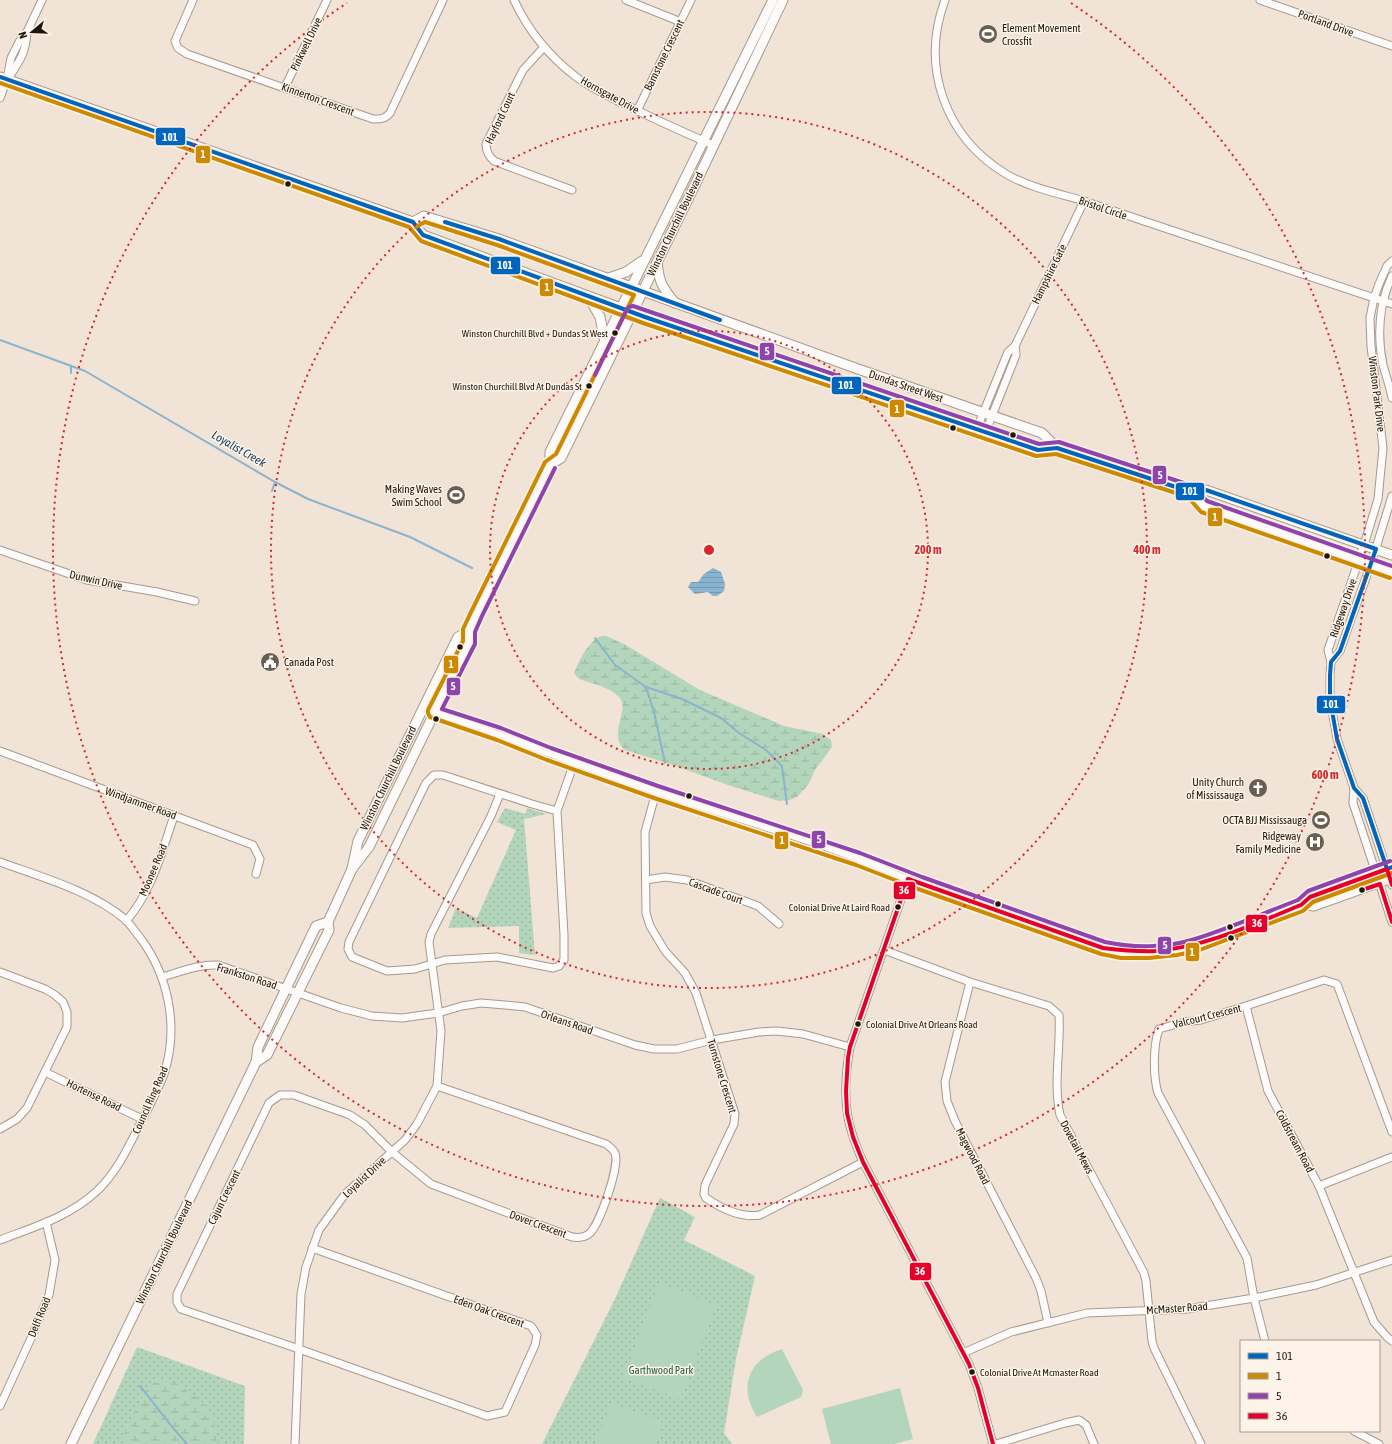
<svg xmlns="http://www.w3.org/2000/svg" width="1392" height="1444" font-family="'Asap Condensed',sans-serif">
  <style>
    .green { fill: url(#green-dots) }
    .wetland { fill: url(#wetland-marsh) }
    .pitch { fill: #b3d5bc }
    .water { fill: url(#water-rules) }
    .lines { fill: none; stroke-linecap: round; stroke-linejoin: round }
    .stream { stroke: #8ab3cf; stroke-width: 2 }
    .minor-casing { stroke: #a59a8f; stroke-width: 9 }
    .major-casing { stroke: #a59a8f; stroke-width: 11 }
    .minor { stroke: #fdfbf9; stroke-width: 7 }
    .major { stroke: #fdfbf9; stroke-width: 9 }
    .bus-1-casing { stroke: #fef3e8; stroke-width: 7 }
    .bus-2-casing { stroke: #fef3e8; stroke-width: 7 }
    .bus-3-casing { stroke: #fef3e8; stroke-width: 7 }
    .bus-4-casing { stroke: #fef3e8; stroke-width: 7 }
    .bus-1 { stroke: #0065bd; stroke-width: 4 }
    .bus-2 { stroke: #cc8902; stroke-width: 4 }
    .bus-3 { stroke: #8e44ad; stroke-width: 4 }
    .bus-4 { stroke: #e4002b; stroke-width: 4 }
    .ring { fill: none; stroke: #d62828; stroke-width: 2; stroke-dasharray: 2 4 }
    .bus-dot { fill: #1f160c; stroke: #fef3e8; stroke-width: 1.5 }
    .labels { text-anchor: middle; stroke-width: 3; stroke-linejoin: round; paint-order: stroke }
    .bus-label { font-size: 10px; fill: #1f160c; stroke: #fef3e8; text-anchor: end }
    .street-label { font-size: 11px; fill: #1f160c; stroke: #fef3e8 }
    .poi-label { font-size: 11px; fill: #1f160c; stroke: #fef3e8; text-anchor: end }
    .park-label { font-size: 11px; fill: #256148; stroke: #fef3e8 }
    .water-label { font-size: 12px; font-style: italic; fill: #154666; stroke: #fef3e8 }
    .centre { fill: #d62828; stroke: #fef3e8; stroke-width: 2 }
    .ring-label { font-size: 12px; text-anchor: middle; font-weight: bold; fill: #d62828; stroke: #fef3e8; stroke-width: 3; stroke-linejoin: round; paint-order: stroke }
    .line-badge { stroke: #fef3e8; stroke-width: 1.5 }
    .badge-label { font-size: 11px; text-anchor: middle; font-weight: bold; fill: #fff }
  </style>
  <defs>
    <pattern id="green-dots" width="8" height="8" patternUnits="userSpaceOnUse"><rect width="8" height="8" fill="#b3d5bc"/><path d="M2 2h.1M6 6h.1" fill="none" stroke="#9ab6a0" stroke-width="1.8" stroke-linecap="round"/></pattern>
    <pattern id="wetland-marsh" width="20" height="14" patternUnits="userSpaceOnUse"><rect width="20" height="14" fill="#b3d5bc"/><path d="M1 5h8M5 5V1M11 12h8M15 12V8" fill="none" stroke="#9ab6a0"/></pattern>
    <pattern id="water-rules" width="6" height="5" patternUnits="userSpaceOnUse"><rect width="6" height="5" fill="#8ab3cf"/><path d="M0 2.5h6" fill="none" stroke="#7799b1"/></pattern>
  </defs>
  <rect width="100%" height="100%" fill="#f1e3d5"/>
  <g class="green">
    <polygon points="505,808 526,814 527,808 546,814 524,819 535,955 519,953 519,926 448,928 456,908 477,918 516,830 497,822"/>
    <polygon points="660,1198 695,1217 684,1240 755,1276 736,1359 724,1433 732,1444 542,1444 615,1299"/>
    <polygon points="137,1347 245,1386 244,1444 93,1444"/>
  </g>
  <g class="wetland">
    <path d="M606,636L624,644L700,690L784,726L823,734L831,740L832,747L815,770L808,785L797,797L790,800L779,801L728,785L673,765L625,750C607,735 631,709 619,697C608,686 593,684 579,679L574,673C579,661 586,646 597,638C599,636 603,636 606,636Z"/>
    <polygon points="158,1380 178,1384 200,1400 213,1414 218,1444 126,1444 122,1437 147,1388"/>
  </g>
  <g class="pitch">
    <polygon points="659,1283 716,1305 680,1399 623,1378"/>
    <path d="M782,1349L803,1390L801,1397L757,1417C738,1387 748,1360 782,1349Z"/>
    <polygon points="900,1388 913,1439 894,1444 831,1444 822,1409"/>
    <polygon points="611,1403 664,1423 656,1444 595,1444"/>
  </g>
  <polygon class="water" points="713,568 721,572 725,584 724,591 717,596 713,596 708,592 695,594 688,587 691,582 698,582 704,574"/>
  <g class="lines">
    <g class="stream">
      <polyline points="0,340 85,371 275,482 308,499 410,537 472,568"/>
      <polyline points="71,366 71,373"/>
      <polyline points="272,491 275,482"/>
      <polyline points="595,638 615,665 646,687 682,699 721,718 739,733 766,750 782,766 787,804"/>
      <polyline points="646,687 654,712 665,763"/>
      <polyline points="140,1386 173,1428 187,1444"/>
    </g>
    <defs>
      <g id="minor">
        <path d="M193,0L175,41L178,48L187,54L373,119C381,119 385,119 390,113L443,0"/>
        <path d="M514,0C528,30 549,56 575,76C589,87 606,95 622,103C652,118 683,132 713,145"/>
        <polyline points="626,0 681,22"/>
        <path d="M945,0C920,67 945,137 1006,174C1028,187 1060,194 1084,201L1392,304"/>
        <polyline points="1260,0 1392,46"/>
        <path d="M544,47L523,70L486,144C486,152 489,156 494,161L572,190"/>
        <path d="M9,77C20,61 26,52 27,32"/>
        <polyline points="285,87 327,0"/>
        <polyline points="0,98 7,79 11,58 19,42 27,32 42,0"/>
        <polyline points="637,111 691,0"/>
        <polyline points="1392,261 1387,266 1379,284 1374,298 1370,318 1371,346 1383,448 1378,499 1364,545 1328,650 1331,662 1330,675 1330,699 1337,739 1354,788 1353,803 1392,922"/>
        <path d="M1392,276C1379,304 1377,335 1383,365C1386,376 1390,387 1392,398"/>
        <polyline points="977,428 1008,352 1015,346 1084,201"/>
        <polyline points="986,431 1016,355 1015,346"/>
        <polyline points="0,550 87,580 157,592 195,601"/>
        <polyline points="1331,662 1340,651 1350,622 1371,564 1392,496"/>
        <path d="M423,708C501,734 577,765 655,791C723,815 792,833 859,859C872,864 884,870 897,875C945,893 994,910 1042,927C1068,936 1095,949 1122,952C1185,958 1244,928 1301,905L1310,897L1392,867"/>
        <polyline points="0,751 253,845 260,859 256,874"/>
        <polyline points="1354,788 1363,798 1392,885"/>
        <path d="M656,792L645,832L646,913L650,926L665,951L685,973L696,993L735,1114L734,1124L705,1185L704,1194L706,1198C722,1209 741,1218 760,1215L863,1162"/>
        <polyline points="557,811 532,804 443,775 434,775 426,783 349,942 348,949 352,957 387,971 415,969 445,960 497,957 553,968 559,966 564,960 564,935 557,811 574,763"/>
        <path d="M0,862C41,877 92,891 126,920C131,925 136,933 141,939C169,977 179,1028 164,1074C157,1092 148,1109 139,1126C127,1150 116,1173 97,1191C69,1217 34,1227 0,1240"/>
        <path d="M908,879L850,1047C845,1075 843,1107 852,1133C855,1143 859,1153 863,1162L969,1364L978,1388L993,1444"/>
        <polyline points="646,880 665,877 687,880 758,906 779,924"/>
        <polyline points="1301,905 1314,907 1392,879"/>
        <path d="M126,921C152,892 162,851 174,816"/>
        <path d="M884,950L970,982L1049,1006L1059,1015C1061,1048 1053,1082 1060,1115L1144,1273L1146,1281L1152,1341L1154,1348L1201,1444"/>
        <polyline points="0,972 45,989 55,995 63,1002 67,1012 67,1027 27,1108 17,1119 0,1129"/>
        <path d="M162,977C180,972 199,964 218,965L341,1008L372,1016L402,1018L438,1013L462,1006L481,1003L505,1005L525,1007L635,1045L654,1049H677L712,1040L759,1032L777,1031L803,1034L850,1047"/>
        <polyline points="970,982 945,1082 947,1101 955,1121 1036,1278 1041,1291 1048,1323"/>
        <polyline points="1246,1006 1268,1091 1319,1186 1374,1322 1387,1337 1392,1341"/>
        <polyline points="45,1072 142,1119"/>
        <polyline points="1319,1186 1392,1157"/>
        <path d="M312,1248L531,1326L537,1335L535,1345L505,1412L487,1416L299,1349L181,1309L177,1302V1294L269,1103L280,1095H294L350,1115L365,1125L392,1152L431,1184L572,1237C579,1238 585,1238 590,1233C600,1223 620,1166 615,1153C613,1149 610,1147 606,1144L437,1086"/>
        <path d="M1265,1341L1254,1298L1247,1258L1158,1093C1153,1076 1153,1046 1159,1029L1184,1022L1201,1020L1246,1006L1324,980L1337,984L1392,1132"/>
        <polyline points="963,1353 1011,1332 1087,1313 1187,1309 1254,1298 1316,1285 1392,1260"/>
        <polyline points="0,1406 32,1336 49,1295 55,1260 46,1222"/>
        <polyline points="1354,1431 1379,1444"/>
        <polyline points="295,1444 301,1294 306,1267 319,1230 345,1194 405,1140 417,1124 437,1086 441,1031 429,942 431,934 491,816 500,794"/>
        <polyline points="996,1444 1065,1423 1079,1420 1086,1425 1094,1444"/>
      </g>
      <g id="major">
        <polyline points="0,77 413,222 423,235 645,317 1038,450 1057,448 1191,492 1206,490 1392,555"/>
        <polyline points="413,222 424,216 499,239 858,369 1042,433 1057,448"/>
        <path d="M657,262C659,282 662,287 675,303"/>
        <polyline points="606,279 626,272 642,261"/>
        <polyline points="588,296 600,317 605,342"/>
        <polyline points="550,465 561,458 692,191 783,0"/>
        <polyline points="1191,492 1203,506 1392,572"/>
        <polyline points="352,869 369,847 469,642 469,631 477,613 550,465 550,452 773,0"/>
        <polyline points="256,1062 267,1055 329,930 328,922 352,869 358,841 458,637 469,631"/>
        <polyline points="71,1444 256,1062 258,1047 316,926 328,922"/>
      </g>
    </defs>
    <use href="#minor" class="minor-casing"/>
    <use href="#major" class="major-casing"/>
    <use href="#minor" class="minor"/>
    <use href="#major" class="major"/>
    <defs>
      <g id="bus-1">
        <polyline points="0,77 413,222 423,235 645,317 1038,450 1057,448 1191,492 1206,490 1376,549 1340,651 1331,662 1330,675 1330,699 1337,739 1354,788 1363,798 1387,869 1392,867"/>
        <polyline points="445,222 499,239 720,320"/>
      </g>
      <g id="bus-2">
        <polyline points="0,83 409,227 421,241 643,323 1036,456 1056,454 1188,497 1201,512 1390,578"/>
        <polyline points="416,227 425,222 497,245 634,295 556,454 545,462 472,610 463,629 463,641 428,710 428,713 430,717 497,740 547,760 654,798 856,865 918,889 1101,954 1121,958 1149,958 1177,955 1197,951 1303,911 1313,902 1392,873"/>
      </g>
      <g id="bus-3">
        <polyline points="595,375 627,309 629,307 633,306 1039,444 1059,442 1193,486 1207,501 1392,566"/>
        <path d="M555,468L482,616L475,632V644L442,709L501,728L551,748L658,786L860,853L922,877L1105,942C1133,948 1167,948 1195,939C1230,928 1264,913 1298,900L1308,891L1390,861"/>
      </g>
      <g id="bus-4">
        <polyline points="1362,890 1380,884 1392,922"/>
        <path d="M993,1444L978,1388L969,1364L863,1162L853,1137L847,1113L846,1091L848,1058L850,1047L908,879L1103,948C1120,950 1137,952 1155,951C1206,947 1254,924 1301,905L1310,897L1387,869L1392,885"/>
      </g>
    </defs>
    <use href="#bus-1" class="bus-1-casing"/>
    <use href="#bus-2" class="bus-2-casing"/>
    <use href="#bus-3" class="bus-3-casing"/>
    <use href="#bus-4" class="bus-4-casing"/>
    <use href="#bus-1" class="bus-1"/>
    <use href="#bus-2" class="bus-2"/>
    <use href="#bus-3" class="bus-3"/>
    <use href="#bus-4" class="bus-4"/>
  </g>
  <g class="ring">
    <circle cx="709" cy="550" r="219"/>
    <circle cx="709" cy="550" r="438"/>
    <path d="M1071 3A656 656 0 1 1 347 3"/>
  </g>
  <defs>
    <symbol id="stadium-disc" viewBox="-11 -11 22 22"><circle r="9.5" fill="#685e52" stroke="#fef3e8"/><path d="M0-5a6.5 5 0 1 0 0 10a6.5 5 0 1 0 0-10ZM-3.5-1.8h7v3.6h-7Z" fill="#fff"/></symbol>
    <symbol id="civic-disc" viewBox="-11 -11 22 22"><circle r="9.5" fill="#685e52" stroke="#fef3e8"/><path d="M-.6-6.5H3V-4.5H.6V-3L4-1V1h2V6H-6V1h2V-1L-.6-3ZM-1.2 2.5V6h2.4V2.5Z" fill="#fff"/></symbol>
    <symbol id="church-disc" viewBox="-11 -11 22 22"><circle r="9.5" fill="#685e52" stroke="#fef3e8"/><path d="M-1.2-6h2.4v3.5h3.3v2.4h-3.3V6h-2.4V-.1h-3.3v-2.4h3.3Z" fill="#fff"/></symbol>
    <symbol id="hospital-disc" viewBox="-11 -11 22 22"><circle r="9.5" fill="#685e52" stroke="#fef3e8"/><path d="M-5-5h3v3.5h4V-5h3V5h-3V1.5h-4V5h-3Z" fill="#fff"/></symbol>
  </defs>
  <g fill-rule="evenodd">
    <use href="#stadium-disc" x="977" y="23" width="22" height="22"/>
    <use href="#stadium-disc" x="445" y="484" width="22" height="22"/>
    <use href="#civic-disc" x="259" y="651" width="22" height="22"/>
    <use href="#church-disc" x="1247" y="777" width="22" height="22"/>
    <use href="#stadium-disc" x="1310" y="809" width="22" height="22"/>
    <use href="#hospital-disc" x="1304" y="831" width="22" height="22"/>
  </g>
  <g class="bus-dot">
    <circle cx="288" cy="184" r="3.5"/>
    <circle cx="615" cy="333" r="3.5"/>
    <circle cx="589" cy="386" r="3.5"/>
    <circle cx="953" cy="428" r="3.5"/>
    <circle cx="1013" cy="435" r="3.5"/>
    <circle cx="1327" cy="556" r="3.5"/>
    <circle cx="460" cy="647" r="3.5"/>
    <circle cx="436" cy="719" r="3.5"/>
    <circle cx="689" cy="796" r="3.5"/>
    <circle cx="1362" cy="890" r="3.5"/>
    <circle cx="998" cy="904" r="3.5"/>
    <circle cx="898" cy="907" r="3.5"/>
    <circle cx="1230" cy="927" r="3.5"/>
    <circle cx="1231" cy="938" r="3.5"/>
    <circle cx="858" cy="1024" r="3.5"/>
    <circle cx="972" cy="1372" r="3.5"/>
  </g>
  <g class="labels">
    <g class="bus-label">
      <text x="608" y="337">Winston Churchill Blvd + Dundas St West</text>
      <text x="582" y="390">Winston Churchill Blvd At Dundas St</text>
      <text x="890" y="911">Colonial Drive At Laird Road</text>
      <text x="866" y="1028" text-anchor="start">Colonial Drive At Orleans Road</text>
      <text x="980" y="1376" text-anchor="start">Colonial Drive At Mcmaster Road</text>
    </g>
    <g class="street-label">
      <text transform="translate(1326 23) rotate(20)" y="4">Portland Drive</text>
      <text transform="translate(306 44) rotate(-64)" y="4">Pinkwell Drive</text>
      <text transform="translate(664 55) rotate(-64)" y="4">Barnstone Crescent</text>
      <text transform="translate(610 95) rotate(29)" y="4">Hornsgate Drive</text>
      <text transform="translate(318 99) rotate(20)" y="4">Kinnerton Crescent</text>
      <text transform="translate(500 118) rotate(-65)" y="4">Hayford Court</text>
      <text transform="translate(1103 208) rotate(19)" y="4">Bristol Circle</text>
      <text transform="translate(675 224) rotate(-64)" y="4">Winston Churchill Boulevard</text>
      <text transform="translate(1049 274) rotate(-64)" y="4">Hampshire Gate</text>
      <text transform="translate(906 386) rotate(19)" y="4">Dundas Street West</text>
      <text transform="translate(1377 394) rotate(83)" y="4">Winston Park Drive</text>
      <text transform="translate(96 580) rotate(13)" y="4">Dunwin Drive</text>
      <text transform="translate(1343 608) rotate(-71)" y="4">Ridgeway Drive</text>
      <text transform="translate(388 778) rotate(-64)" y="4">Winston Churchill Boulevard</text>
      <text transform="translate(141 803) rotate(20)" y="4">Windjammer Road</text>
      <text transform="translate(153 870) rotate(-67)" y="4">Moonee Road</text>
      <text transform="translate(716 891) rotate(20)" y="4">Cascade Court</text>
      <text transform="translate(247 976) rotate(18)" y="4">Frankston Road</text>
      <text transform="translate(1207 1016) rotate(-14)" y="4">Valcourt Crescent</text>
      <text transform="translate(567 1022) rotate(19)" y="4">Orleans Road</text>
      <text transform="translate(722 1076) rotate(73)" y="4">Turnstone Crescent</text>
      <text transform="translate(94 1095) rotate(26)" y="4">Hortense Road</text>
      <text transform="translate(150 1100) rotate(-66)" y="4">Council Ring Road</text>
      <text transform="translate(1295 1141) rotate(62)" y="4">Coldstream Road</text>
      <text transform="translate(1077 1147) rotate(62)" y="4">Dovetail Mews</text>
      <text transform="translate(973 1156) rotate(63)" y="4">Magwood Road</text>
      <text transform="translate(364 1177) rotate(-43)" y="4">Loyalist Drive</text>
      <text transform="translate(224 1197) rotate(-64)" y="4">Cajun Crescent</text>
      <text transform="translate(538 1224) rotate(20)" y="4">Dover Crescent</text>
      <text transform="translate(164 1252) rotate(-64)" y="4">Winston Churchill Boulevard</text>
      <text transform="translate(1177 1308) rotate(-4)" y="4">McMaster Road</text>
      <text transform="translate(489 1311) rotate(20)" y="4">Eden Oak Crescent</text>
      <text transform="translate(39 1317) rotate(-68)" y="4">Delfi Road</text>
    </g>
    <g class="poi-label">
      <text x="1002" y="32" text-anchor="start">Element Movement<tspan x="1002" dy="13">Crossfit</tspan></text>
      <text x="442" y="493">Making Waves<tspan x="442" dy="13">Swim School</tspan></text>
      <text x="284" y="666" text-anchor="start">Canada Post</text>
      <text x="1244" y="786">Unity Church<tspan x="1244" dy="13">of Mississauga</tspan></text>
      <text x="1307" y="824">OCTA BJJ Mississauga</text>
      <text x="1301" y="840">Ridgeway<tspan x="1301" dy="13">Family Medicine</tspan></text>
    </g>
    <g class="park-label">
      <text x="661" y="1374">Garthwood Park</text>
    </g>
    <g class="water-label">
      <text transform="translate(239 449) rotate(30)" y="4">Loyalist Creek</text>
    </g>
  </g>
  <circle cx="709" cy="550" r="6" class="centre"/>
  <g class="ring-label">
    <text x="928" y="554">200 m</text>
    <text x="1147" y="554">400 m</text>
    <text x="1325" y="779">600 m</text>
  </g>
  <g class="line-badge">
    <rect x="155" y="127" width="31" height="19" rx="4" fill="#0065bd"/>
    <rect x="195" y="145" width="16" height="19" rx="4" fill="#cc8902"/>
    <rect x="490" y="256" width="31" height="19" rx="4" fill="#0065bd"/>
    <rect x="539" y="278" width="15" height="19" rx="4" fill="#cc8902"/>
    <rect x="759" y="342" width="16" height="19" rx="4" fill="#8e44ad"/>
    <rect x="831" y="376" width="31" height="19" rx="4" fill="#0065bd"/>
    <rect x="889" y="399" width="16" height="19" rx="4" fill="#cc8902"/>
    <rect x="1152" y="465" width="15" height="20" rx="4" fill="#8e44ad"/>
    <rect x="1175" y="482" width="30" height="19" rx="4" fill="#0065bd"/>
    <rect x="1207" y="507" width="16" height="20" rx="4" fill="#cc8902"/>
    <rect x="443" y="655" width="16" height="19" rx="4" fill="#cc8902"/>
    <rect x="446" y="677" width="15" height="19" rx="4" fill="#8e44ad"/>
    <rect x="1316" y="695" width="30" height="19" rx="4" fill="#0065bd"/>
    <rect x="811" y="830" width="15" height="19" rx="4" fill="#8e44ad"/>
    <rect x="774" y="831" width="15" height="19" rx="4" fill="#cc8902"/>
    <rect x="893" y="881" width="23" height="19" rx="4" fill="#e4002b"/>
    <rect x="1245" y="914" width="23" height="19" rx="4" fill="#e4002b"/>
    <rect x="1157" y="936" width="15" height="19" rx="4" fill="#8e44ad"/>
    <rect x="1185" y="942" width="15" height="20" rx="4" fill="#cc8902"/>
    <rect x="909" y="1262" width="23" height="19" rx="4" fill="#e4002b"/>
  </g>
  <g class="badge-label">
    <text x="170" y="141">101</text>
    <text x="203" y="158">1</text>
    <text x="505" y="269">101</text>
    <text x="547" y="291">1</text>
    <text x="767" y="355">5</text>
    <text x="846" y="389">101</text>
    <text x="897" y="413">1</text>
    <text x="1160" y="479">5</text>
    <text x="1190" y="495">101</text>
    <text x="1215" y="521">1</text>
    <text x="451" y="668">1</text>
    <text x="453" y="690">5</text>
    <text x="1331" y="708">101</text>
    <text x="819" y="843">5</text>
    <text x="782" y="844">1</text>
    <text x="904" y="894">36</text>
    <text x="1257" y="927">36</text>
    <text x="1165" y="949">5</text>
    <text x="1192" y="956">1</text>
    <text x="920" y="1275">36</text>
  </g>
  <rect x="1240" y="1340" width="140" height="92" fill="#fef3e8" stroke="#a59b90"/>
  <rect x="1248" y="1353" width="20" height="6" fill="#0065bd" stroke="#a59b90"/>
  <text x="1276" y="1360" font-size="12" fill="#1f160c">101</text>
  <rect x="1248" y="1373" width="20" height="6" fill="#cc8902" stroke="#a59b90"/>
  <text x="1276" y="1380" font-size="12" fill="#1f160c">1</text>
  <rect x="1248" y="1393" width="20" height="6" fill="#8e44ad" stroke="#a59b90"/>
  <text x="1276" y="1400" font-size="12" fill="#1f160c">5</text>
  <rect x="1248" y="1413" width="20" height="6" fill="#e4002b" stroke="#a59b90"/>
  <text x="1276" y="1420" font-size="12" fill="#1f160c">36</text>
  <g transform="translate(32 32) rotate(251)" stroke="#fef3e8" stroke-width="3" paint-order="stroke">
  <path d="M0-3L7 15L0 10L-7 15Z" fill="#1f160c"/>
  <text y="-6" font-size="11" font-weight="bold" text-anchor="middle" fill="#1f160c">N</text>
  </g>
</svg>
